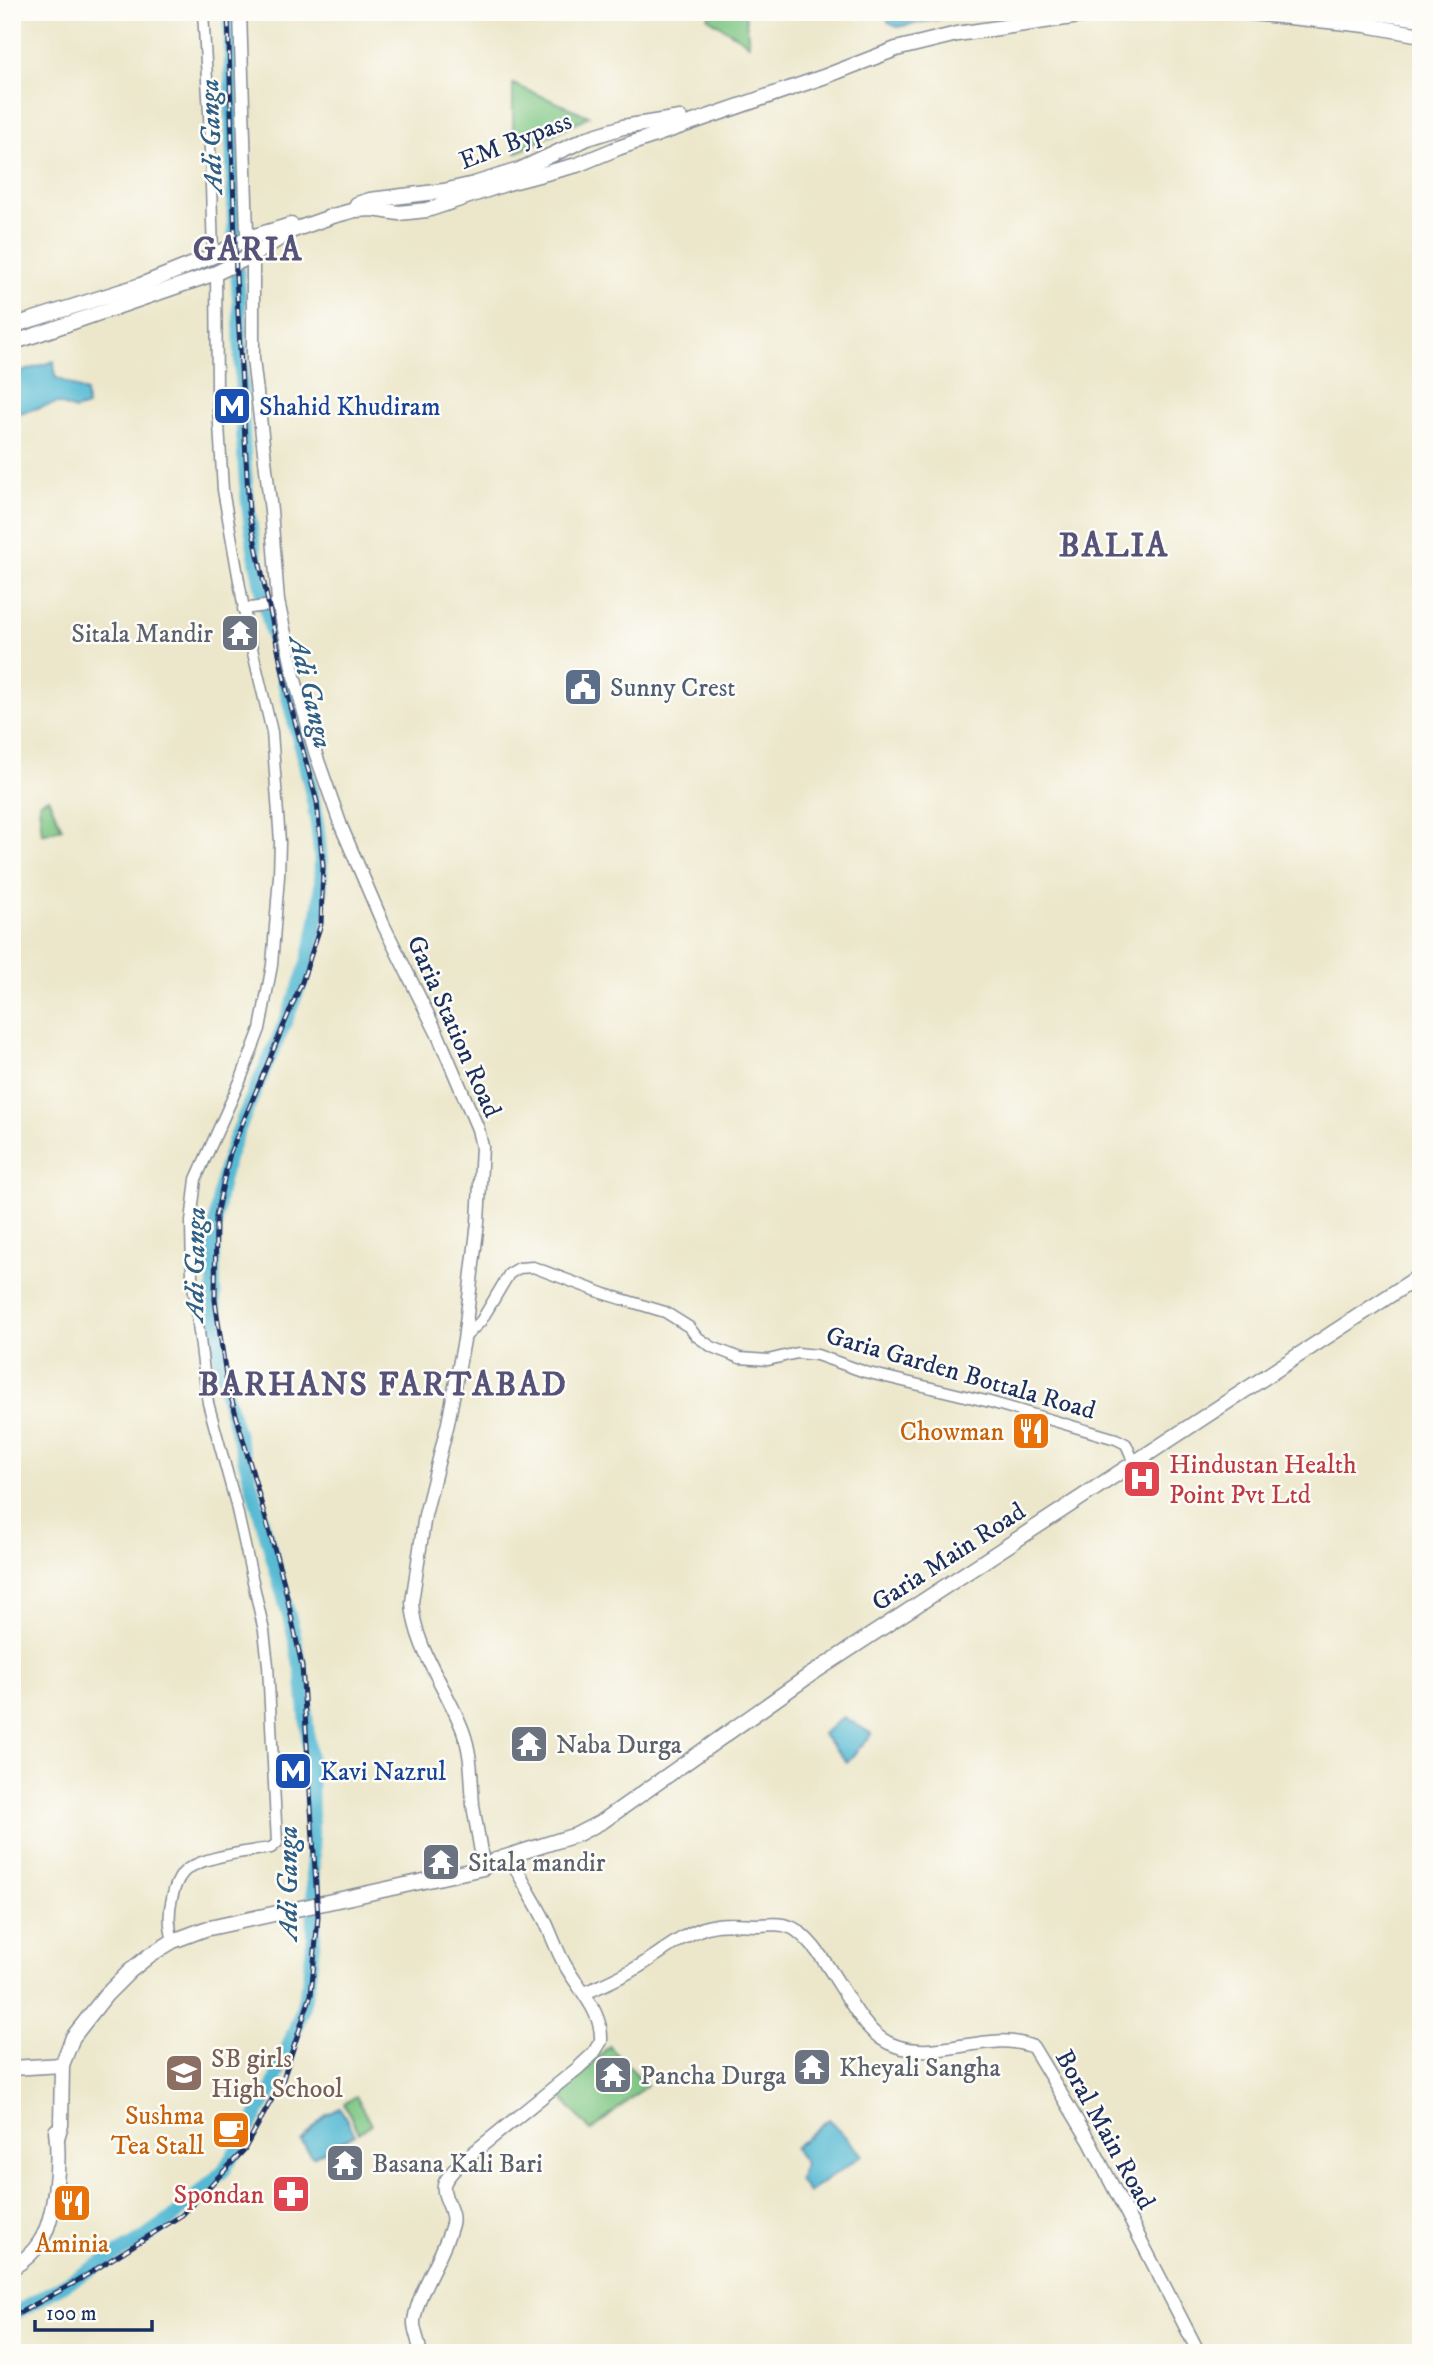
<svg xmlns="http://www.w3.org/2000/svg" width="1433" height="2365" font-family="'IM FELL DW Pica',serif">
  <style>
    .green { fill: #7ec683; stroke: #4c7a70; stroke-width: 2 }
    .water { fill: #55b9d3; stroke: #387498; stroke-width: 2 }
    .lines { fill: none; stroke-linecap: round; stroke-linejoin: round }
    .river { stroke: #55b9d3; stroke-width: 14 }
    .tertiary-casing { stroke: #848b94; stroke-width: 13 }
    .secondary-casing { stroke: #848b94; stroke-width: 15 }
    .primary-casing { stroke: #848b94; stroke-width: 17 }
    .tertiary { stroke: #fff; stroke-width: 10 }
    .secondary { stroke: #fff; stroke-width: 12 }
    .primary { stroke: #fff; stroke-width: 14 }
    .rail-casing { stroke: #1b2f5e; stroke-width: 5 }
    .rail { stroke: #fdfcf7; stroke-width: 2.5; stroke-dasharray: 8; stroke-linecap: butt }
    .labels { text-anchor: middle; stroke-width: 5; stroke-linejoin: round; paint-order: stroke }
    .street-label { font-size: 26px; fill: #1b2f5e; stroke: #fdfcf7 }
    .transit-label { font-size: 26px; fill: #164399; stroke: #fdfcf7; text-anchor: start }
    .worship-label { font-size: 26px; fill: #5b616d; stroke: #fdfcf7; text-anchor: start }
    .service-label { font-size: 26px; fill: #4e5e75; stroke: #fdfcf7; text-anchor: start }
    .food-label { font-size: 26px; fill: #c56008; stroke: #fdfcf7; text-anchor: end }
    .health-label { font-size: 26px; fill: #be3a42; stroke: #fdfcf7; text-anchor: start }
    .education-label { font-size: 26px; fill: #785e54; stroke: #fdfcf7; text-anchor: start }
    .water-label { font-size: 28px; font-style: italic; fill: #2f5f87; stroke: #fdfcf7 }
    .district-label { font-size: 33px; font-weight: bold; letter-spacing: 2px; fill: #56537a; stroke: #fdfcf7 }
  </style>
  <rect width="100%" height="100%" fill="#fdfcf7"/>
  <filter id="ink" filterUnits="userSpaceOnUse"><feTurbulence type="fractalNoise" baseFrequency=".0143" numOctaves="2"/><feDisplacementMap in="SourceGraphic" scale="14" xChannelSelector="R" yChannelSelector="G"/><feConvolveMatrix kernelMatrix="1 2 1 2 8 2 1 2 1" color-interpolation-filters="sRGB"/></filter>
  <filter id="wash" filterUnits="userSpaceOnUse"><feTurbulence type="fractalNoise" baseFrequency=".00686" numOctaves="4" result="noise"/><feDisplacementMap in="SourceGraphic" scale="28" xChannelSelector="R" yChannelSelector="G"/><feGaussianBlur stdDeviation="1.57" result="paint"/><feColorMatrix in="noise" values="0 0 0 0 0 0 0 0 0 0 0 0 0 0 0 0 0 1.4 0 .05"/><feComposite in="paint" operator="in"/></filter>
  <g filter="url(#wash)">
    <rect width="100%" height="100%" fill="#ece7cb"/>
    <g class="green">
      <polygon points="711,12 745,13 749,44 708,18"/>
      <polygon points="513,84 520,87 589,116 516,153 513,135"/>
      <polygon points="48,798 62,828 42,834 39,803"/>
      <polygon points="609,2046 647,2085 591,2131 559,2094 572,2085"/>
      <polygon points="356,2096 371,2125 359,2132 344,2104"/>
    </g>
    <g class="water">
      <polygon points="887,12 937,12 940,19 897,27 888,22"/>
      <polygon points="12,269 17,271 22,291 20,301 12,302"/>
      <polygon points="54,361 55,377 86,392 87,406 75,410 57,403 12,415 12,375"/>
      <polygon points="844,1717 872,1734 847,1762 822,1734"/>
      <polygon points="340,2108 355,2134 313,2157 301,2141 326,2115"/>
      <polygon points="829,2119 862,2155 808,2193 799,2180 805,2164 794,2148"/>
    </g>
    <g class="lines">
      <path class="river" d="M12,2315L146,2237L175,2216L224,2170L271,2091L301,2013L308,1984L314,1938L311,1771L303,1680L293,1630L226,1394C212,1323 206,1224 229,1156C260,1064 318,981 321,882C322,830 309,778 296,729C280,663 260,596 251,528C241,458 242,387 240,316C239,286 235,255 234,225C232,154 231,83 230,12"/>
    </g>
  </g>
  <g filter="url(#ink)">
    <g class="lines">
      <defs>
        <g id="tertiary">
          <polyline points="203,12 209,113 213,256"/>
          <polyline points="243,609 279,604"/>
          <polyline points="464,1338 481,1321 509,1274 519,1268 533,1267 605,1294 665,1312 689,1327 696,1336 712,1347 740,1358 768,1360 797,1353 817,1355 865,1372 990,1402 1116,1439 1126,1444 1134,1462"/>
          <path d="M173,1941C169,1926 168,1913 172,1898C174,1889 177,1880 183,1873C197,1857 250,1851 271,1848L277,1843L268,1665L264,1631L235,1501L208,1403L192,1276L191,1222L196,1179L241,1079L260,1029L272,965L279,876L280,842L272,732L248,632L223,490L217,392L216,273"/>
        </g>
        <g id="secondary">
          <path d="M240,12L247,233L253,255V359L271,511L278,601L294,676L315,752L341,826L384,926L438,1035L478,1129L482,1147L478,1222L464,1340L448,1423L425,1515L412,1602C414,1648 447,1688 463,1731C472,1755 471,1779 473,1805C476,1826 481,1847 483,1868"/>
          <path d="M585,1993C603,1985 621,1977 638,1967C660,1954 681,1935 707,1927C724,1922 743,1925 760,1925C772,1924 786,1923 796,1930C814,1943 828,1966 839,1984C854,2007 868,2037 896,2046C940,2061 989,2029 1033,2047L1090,2142L1199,2353"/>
          <path d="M420,2353C420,2342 413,2330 414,2321C419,2287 443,2258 452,2224C456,2210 439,2195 445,2182C448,2176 454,2170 458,2165L578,2068L593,2054L601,2041C603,2011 577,1988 564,1963C557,1951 552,1936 546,1923C535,1900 520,1879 510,1856"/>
        </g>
        <g id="primary">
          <polyline points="1242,12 1366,25 1421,35"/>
          <polyline points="1371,12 1421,19"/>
          <polyline points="357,204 370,200 444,191 474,184 519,170 588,138 623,127 680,118"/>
          <polyline points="12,326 141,285 213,256 248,238 291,225"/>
          <polyline points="12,343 216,273 253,255 291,231 333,216 355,210 373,209 399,213 427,210 508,183 577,165 618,148 826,76 896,49 957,34 1093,14 1130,12"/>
          <polyline points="12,2068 62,2065"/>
          <polyline points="57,2138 61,2125 62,2065 73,2037 106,1995 130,1971 150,1955 173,1941 205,1929 483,1868 496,1860 576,1835 603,1821 810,1675 1421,1275"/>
          <path d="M12,2268C22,2262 33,2253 40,2242C56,2218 60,2159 56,2131"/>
        </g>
      </defs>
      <use href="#tertiary" class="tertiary-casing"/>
      <use href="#secondary" class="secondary-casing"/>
      <use href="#primary" class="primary-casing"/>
      <use href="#tertiary" class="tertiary"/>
      <use href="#secondary" class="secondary"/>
      <use href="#primary" class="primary"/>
      <defs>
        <polyline id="rail" points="12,2317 74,2283 182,2215 244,2150 283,2079 311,1995 318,1917 302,1666 284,1583 227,1383 215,1300 216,1215 230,1153 302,982 321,924 323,866 317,802 288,696 249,513 236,276 228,12"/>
      </defs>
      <use href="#rail" class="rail-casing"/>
      <use href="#rail" class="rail"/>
    </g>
  </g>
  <defs>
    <symbol id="metro-square" viewBox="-11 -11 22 22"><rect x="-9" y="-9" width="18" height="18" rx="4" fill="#1a4fb4" stroke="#fdfcf7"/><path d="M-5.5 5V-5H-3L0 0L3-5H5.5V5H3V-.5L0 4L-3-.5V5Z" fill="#fff"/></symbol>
    <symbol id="temple-square" viewBox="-11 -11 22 22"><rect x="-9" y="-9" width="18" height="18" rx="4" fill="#6b7280" stroke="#fdfcf7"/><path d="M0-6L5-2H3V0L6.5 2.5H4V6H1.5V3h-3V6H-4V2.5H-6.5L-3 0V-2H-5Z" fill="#fff"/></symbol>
    <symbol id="civic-square" viewBox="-11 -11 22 22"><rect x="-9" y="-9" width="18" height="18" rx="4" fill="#5c6f8a" stroke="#fdfcf7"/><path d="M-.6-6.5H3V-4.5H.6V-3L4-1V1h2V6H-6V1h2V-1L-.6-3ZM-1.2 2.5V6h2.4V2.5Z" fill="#fff"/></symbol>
    <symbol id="restaurant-square" viewBox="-11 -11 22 22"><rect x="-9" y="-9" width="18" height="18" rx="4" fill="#e8710a" stroke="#fdfcf7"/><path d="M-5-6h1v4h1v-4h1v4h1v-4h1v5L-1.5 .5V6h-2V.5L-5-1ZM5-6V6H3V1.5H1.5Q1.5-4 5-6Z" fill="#fff"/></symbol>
    <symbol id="hospital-square" viewBox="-11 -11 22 22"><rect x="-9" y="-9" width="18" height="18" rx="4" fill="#e0444e" stroke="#fdfcf7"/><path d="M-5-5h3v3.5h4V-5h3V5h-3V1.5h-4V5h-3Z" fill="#fff"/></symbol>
    <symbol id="school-square" viewBox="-11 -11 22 22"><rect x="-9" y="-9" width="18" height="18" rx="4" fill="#8d6e63" stroke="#fdfcf7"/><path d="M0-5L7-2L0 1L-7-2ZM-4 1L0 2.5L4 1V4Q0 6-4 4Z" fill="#fff"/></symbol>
    <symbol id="cafe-square" viewBox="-11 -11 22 22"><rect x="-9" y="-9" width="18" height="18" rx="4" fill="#e8710a" stroke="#fdfcf7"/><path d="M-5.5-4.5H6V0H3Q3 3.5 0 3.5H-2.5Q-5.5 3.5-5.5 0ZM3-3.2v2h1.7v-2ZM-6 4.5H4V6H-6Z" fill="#fff"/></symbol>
    <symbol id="pharmacy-square" viewBox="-11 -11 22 22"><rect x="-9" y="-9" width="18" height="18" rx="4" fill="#e0444e" stroke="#fdfcf7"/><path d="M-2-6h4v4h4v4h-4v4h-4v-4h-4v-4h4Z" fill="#fff"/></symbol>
  </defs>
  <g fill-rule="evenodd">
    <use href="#metro-square" x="210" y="384" width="44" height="44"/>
    <use href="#temple-square" x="218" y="611" width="44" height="44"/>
    <use href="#civic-square" x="561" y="665" width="44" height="44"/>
    <use href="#restaurant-square" x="1009" y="1409" width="44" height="44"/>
    <use href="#hospital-square" x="1120" y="1457" width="44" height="44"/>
    <use href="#temple-square" x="507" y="1722" width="44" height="44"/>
    <use href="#metro-square" x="271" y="1749" width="44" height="44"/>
    <use href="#temple-square" x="419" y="1840" width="44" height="44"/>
    <use href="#temple-square" x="790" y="2045" width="44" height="44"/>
    <use href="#school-square" x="162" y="2051" width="44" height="44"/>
    <use href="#temple-square" x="591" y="2053" width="44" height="44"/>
    <use href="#cafe-square" x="209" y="2108" width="44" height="44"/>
    <use href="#temple-square" x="323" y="2141" width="44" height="44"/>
    <use href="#pharmacy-square" x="269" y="2172" width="44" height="44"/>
    <use href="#restaurant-square" x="50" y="2181" width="44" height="44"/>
  </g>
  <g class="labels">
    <g class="street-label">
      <text transform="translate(515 140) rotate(-21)" y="9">EM Bypass</text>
      <text transform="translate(455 1026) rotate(66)" y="9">Garia Station Road</text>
      <text transform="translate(961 1372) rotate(16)" y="9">Garia Garden Bottala Road</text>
      <text transform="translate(948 1556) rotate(-33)" y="9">Garia Main Road</text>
      <text transform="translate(1106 2129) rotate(61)" y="9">Boral Main Road</text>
    </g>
    <g class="transit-label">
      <text x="259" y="415">Shahid Khudiram</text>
      <text x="320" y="1780">Kavi Nazrul</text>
    </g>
    <g class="worship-label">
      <text x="213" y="642" text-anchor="end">Sitala Mandir</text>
      <text x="556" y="1753">Naba Durga</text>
      <text x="468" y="1871">Sitala mandir</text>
      <text x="839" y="2076">Kheyali Sangha</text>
      <text x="640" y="2084">Pancha Durga</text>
      <text x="372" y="2172">Basana Kali Bari</text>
    </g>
    <g class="service-label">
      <text x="610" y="696">Sunny Crest</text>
    </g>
    <g class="food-label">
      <text x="1004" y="1440">Chowman</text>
      <text x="204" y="2124">Sushma<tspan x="204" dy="30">Tea Stall</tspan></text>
      <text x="72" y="2252" text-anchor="middle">Aminia</text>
    </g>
    <g class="health-label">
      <text x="1169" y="1473">Hindustan Health<tspan x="1169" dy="30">Point Pvt Ltd</tspan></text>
      <text x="264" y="2203" text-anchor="end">Spondan</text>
    </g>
    <g class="education-label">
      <text x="211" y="2067">SB girls<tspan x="211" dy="30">High School</tspan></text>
    </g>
    <g class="water-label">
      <text transform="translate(210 136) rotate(-92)" y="10">Adi Ganga</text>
      <text transform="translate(312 692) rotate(77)" y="10">Adi Ganga</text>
      <text transform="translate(194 1264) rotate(-89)" y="10">Adi Ganga</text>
      <text transform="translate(287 1883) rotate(-90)" y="10">Adi Ganga</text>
    </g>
    <g class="district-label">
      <text x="248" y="260">GARIA</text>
      <text x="1114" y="556">BALIA</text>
      <text x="383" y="1395">BARHANS FARTABAD</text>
    </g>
  </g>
  <rect width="1433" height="2365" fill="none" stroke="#fdfcf7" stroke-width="42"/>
  <path d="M35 2320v10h117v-10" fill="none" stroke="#1b2f5e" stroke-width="3.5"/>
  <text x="46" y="2320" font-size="21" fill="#1b2f5e" stroke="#fdfcf7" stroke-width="5" paint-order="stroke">100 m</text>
</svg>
